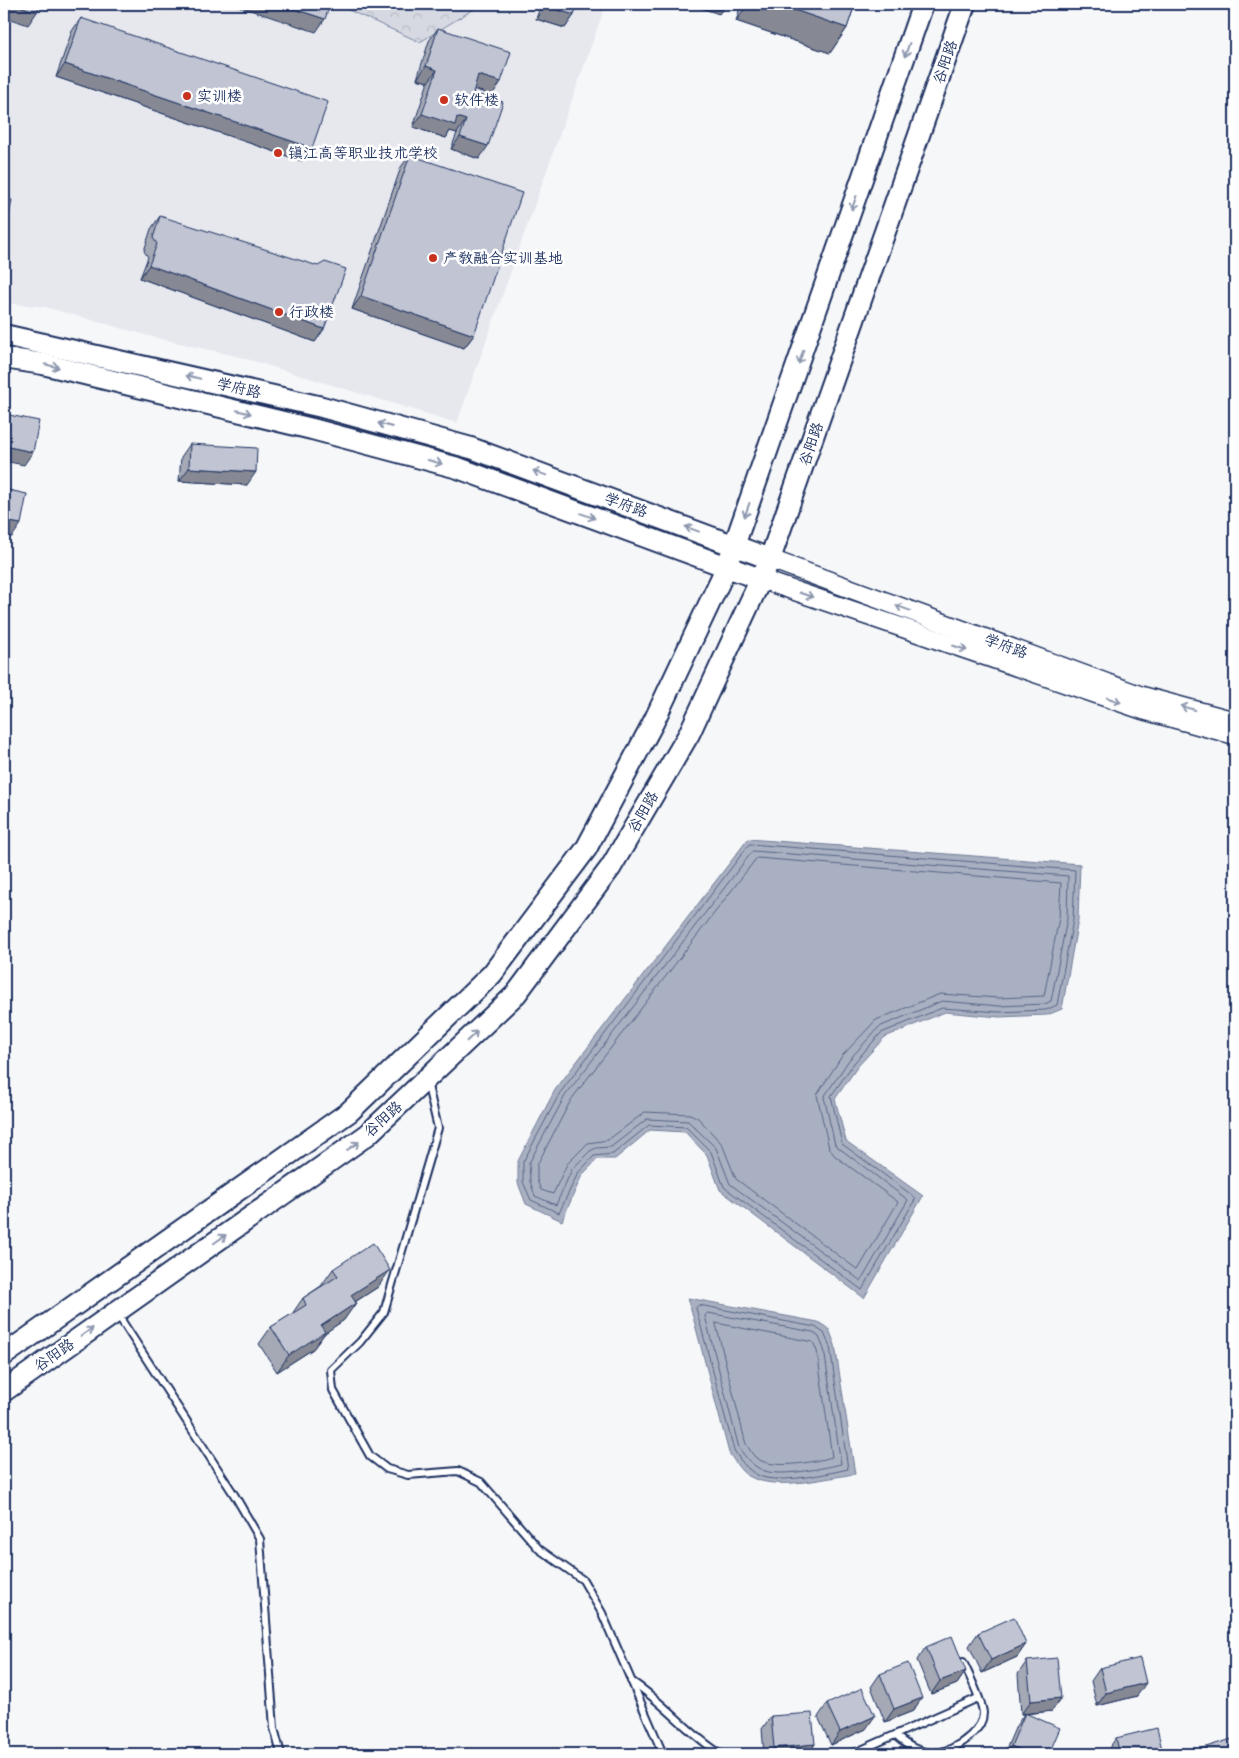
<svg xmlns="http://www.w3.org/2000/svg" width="1239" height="1758" font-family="Sriracha,'LXGW WenKai TC',sans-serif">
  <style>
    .built { fill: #e6e8ee }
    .forest { fill: url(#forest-crowns); stroke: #7884a0 }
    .water { fill: #a9b0c1; stroke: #707c99 }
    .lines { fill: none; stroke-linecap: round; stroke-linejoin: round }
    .shore { stroke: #546386; stroke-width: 1 }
    .lane-casing { stroke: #1b2f5e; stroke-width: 10 }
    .secondary-casing { stroke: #1b2f5e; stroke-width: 21 }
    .primary-casing { stroke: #1b2f5e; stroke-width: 24 }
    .lane { stroke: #fff; stroke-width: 6 }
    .secondary { stroke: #fff; stroke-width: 18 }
    .primary { stroke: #fff; stroke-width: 20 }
    .wall { fill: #a5a9b5; stroke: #1b2f5e }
    .shaded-wall { fill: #868994; stroke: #1b2f5e }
    .building { fill: #c0c4d3; stroke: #1b2f5e }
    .oneway { stroke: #8d97ae }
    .poi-dot { fill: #c8321e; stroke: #fff; stroke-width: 2 }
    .labels { text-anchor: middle; stroke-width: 5; stroke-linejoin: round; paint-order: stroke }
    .street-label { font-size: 15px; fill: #1b2f5e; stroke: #fff }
    .poi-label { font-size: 15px; fill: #1b2f5e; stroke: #fff; text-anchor: start }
  </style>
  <defs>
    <pattern id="forest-crowns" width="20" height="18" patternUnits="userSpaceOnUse" patternTransform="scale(1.25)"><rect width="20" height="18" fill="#d6d9e2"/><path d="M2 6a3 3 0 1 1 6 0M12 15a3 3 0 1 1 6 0" fill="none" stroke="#b7bbc4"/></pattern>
  </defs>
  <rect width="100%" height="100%" fill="#f6f7f9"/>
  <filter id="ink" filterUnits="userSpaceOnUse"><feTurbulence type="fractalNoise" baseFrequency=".02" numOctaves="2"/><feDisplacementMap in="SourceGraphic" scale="10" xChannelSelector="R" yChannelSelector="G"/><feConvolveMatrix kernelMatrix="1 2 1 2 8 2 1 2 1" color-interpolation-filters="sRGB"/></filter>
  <g filter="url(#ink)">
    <polygon class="built" points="4,4 606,4 457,423 240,357 153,337 45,307 4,303"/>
    <polygon class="forest" points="335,4 482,4 420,42"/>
    <g class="water">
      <polygon points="748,839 1080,864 1078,920 1062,1009 1047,1015 999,1017 945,1012 885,1037 858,1066 835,1099 846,1141 923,1196 864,1298 720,1190 707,1155 685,1132 650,1130 615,1159 598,1159 582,1175 562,1221 526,1204 518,1183 518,1161 555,1090"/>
      <path d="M688,1298L818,1322L829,1329L835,1345L855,1474C824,1478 768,1494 743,1472C738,1467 733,1459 729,1453Z"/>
    </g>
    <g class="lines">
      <g class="shore">
        <polygon points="750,844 1075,870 1073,920 1057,1005 1046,1010 999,1012 942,1008 881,1033 854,1063 831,1096 842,1144 916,1198 862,1290 724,1187 711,1152 686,1127 649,1125 613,1154 594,1156 578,1173 559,1213 531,1200 523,1182 523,1162 560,1093"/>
        <polygon points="753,851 1068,876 1067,919 1051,1001 1045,1004 999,1006 942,1001 879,1027 849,1060 824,1097 835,1145 908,1200 861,1281 730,1184 716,1148 688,1121 647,1119 611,1147 596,1148 590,1151 572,1169 556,1205 535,1196 530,1181 529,1163 565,1096"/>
        <polygon points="757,858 1061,883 1059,918 1044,996 999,998 940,994 876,1020 842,1056 817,1095 829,1148 835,1156 898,1202 858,1270 736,1179 722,1144 698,1118 690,1114 645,1112 608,1140 588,1143 567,1164 553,1194 541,1190 537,1180 537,1165 571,1100"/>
        <path d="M699,1305L815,1327L824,1333L830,1347L848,1469C827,1474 787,1482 766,1478C751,1475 741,1462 734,1450L696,1308Z"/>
        <path d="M708,1313L813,1332L819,1337L824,1349L841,1464C824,1468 782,1477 765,1471C753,1467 746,1458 739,1448L705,1316Z"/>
        <path d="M716,1323L813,1342L817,1351L832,1457C814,1462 771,1471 755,1457C752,1454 749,1448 746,1444Z"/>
      </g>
      <defs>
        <g id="lane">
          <polyline points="427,1082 438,1128 384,1312 360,1342 331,1370 333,1390 370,1456 387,1469 408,1475 458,1471 481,1482 539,1549 583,1580 602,1613 663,1754"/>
          <polyline points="118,1315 235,1496 260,1539 274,1728 281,1754"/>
          <path d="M631,1681C664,1702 688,1734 721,1754"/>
          <path d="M896,1736C920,1758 946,1758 970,1736C977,1730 983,1723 983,1713C982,1700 969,1675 963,1662"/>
          <polyline points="852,1754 978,1698"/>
        </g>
        <g id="secondary">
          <polyline points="770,559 1142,696 1235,721"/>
          <polyline points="760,579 1143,710 1235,735"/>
        </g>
        <g id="primary">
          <polyline points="4,335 322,407 471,448 770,559"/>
          <polyline points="4,358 43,364 312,429 458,468 760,579"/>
          <polyline points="4,1355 349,1112 492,974 586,849 654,721 727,566 923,4"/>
          <polyline points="4,1391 367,1135 516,994 611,867 689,734 770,559 965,4"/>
        </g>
      </defs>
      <use href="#lane" class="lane-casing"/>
      <use href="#secondary" class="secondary-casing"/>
      <use href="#primary" class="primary-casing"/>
      <use href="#lane" class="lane"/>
      <use href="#secondary" class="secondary"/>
      <use href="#primary" class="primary"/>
    </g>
    <g class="wall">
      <polygon points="538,4 578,4 574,15 565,28 536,19 541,4"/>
      <polygon points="741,4 855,4 847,28 830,53 736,21"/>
      <polygon points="81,18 302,161 56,77 72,31"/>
      <polygon points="438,28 492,95 474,89 473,93 479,159 451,149 457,133 450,131 446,138 413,127 428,82 417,79 429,41"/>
      <polygon points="410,155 474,335 464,348 352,309 401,167"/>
      <polygon points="160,216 324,329 315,342 140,278 148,257 144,251 151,229"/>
      <polygon points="190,444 247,485 179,481 181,457"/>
      <polygon points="333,1269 378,1287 355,1302 344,1320 325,1333 313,1349 277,1372 259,1344 271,1327 292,1314 303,1298 321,1286"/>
      <polygon points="978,1633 1026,1644 1017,1657 982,1673 969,1646"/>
      <polygon points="926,1647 966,1671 957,1684 931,1694 917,1660"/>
      <polygon points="1027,1661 1061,1698 1052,1711 1026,1714 1049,1754 1004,1754 1016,1726 1024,1714 1021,1714 1018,1674"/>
      <polygon points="1100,1668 1137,1696 1097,1706 1091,1681"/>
      <polygon points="880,1674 913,1711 885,1722 871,1687"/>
      <polygon points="827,1704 866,1729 831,1745 818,1717"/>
      <polygon points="771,1716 815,1744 808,1754 764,1754 762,1729"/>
      <polygon points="1116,1738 1163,1754 1108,1754 1107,1751"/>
      <polygon points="1196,1750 1235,1754 1193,1754"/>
    </g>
    <g class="shaded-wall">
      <polygon points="4,4 20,6 37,12 28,25 11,19 4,18"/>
      <polygon points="188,4 203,4 198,7"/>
      <polygon points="232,4 279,4 325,19 316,32"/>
      <polygon points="689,4 727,4 719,14"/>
      <polygon points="748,4 777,4 847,28 830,53 736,21"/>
      <polygon points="545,6 574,15 565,28 536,19"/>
      <polygon points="65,64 312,148 302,161 56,77"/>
      <polygon points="426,66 437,70 428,82 417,79"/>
      <polygon points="478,75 501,82 492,95 469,88"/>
      <polygon points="422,114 457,117 466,120 457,133 450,131 446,138 413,127"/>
      <polygon points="460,137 488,146 479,159 451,149"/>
      <polygon points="149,265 324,329 315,342 140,278"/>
      <polygon points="361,296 474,335 464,348 352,309"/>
      <polygon points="4,446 33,452 24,465 4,461"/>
      <polygon points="189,468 256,472 247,485 179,481"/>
      <polygon points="4,521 21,524 12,537 4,536"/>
      <polygon points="390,1270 378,1287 339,1312 351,1295"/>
      <polygon points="356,1303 344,1320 325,1333 313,1349 277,1372 289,1355 321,1326"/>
      <polygon points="1026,1644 1017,1657 982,1673 991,1660"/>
      <polygon points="966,1671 957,1684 931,1694 940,1681"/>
      <polygon points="1146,1683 1137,1696 1097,1706 1106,1693"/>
      <polygon points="922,1698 913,1711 885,1722 894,1709"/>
      <polygon points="1061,1698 1052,1711 1021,1714 1031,1701"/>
      <polygon points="875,1716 866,1729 831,1745 840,1732"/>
      <polygon points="815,1744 808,1754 769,1754 774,1748"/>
      <polygon points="1011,1746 1031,1754 1005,1754"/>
    </g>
    <g class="building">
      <polygon points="4,4 40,4 37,12 20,6"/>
      <polygon points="279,4 330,4 325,19"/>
      <polygon points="546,4 578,4 574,15 545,6"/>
      <polygon points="777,4 855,4 847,28"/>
      <polygon points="81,18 328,102 312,148 65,64"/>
      <polygon points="438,28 511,52 501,82 478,75 473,93 503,102 488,146 460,137 466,120 457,117 455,125 422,114 437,70 426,66"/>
      <polygon points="410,155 522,193 474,335 361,296"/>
      <polygon points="4,199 12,200 4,242"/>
      <polygon points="160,216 318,266 325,262 346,269 324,329 149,265 157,244 153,238"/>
      <polygon points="4,414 39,421 33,452 4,446"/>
      <polygon points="190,444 257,448 256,472 189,468"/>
      <polygon points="4,489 27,494 21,524 4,521"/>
      <polygon points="373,1243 390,1270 351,1295 356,1303 321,1326 325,1332 289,1355 271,1327 306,1305 303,1298 338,1276 333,1269"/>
      <polygon points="1014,1617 1026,1644 991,1660 978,1633"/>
      <polygon points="952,1636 966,1671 940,1681 926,1647"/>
      <polygon points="1057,1658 1061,1698 1031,1701 1027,1661"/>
      <polygon points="1140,1658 1146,1683 1106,1693 1100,1668"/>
      <polygon points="908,1663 922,1698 894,1709 880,1674"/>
      <polygon points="862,1688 875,1716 840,1732 827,1704"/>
      <polygon points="812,1713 815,1744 774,1748 771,1716"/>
      <polygon points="1025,1713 1060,1728 1049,1754 1031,1754 1011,1746"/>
      <polygon points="1157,1728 1163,1754 1120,1754 1116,1738"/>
      <polygon points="1235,1738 1235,1754 1197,1754 1196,1750"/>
    </g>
    <defs><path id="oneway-shaft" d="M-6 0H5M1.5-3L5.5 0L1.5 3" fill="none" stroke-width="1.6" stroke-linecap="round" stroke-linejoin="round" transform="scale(1.25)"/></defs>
    <g class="oneway">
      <use href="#oneway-shaft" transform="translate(907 50) rotate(109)"/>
      <use href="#oneway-shaft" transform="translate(854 203) rotate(109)"/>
      <use href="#oneway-shaft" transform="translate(801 357) rotate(109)"/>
      <use href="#oneway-shaft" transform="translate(52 366) rotate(14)"/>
      <use href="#oneway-shaft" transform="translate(193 377) rotate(-167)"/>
      <use href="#oneway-shaft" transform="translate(244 412) rotate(14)"/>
      <use href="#oneway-shaft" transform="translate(385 425) rotate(-165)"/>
      <use href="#oneway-shaft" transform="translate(435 462) rotate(15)"/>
      <use href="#oneway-shaft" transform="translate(540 473) rotate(-160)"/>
      <use href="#oneway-shaft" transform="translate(747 510) rotate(109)"/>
      <use href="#oneway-shaft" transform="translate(588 516) rotate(20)"/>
      <use href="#oneway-shaft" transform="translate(692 529) rotate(-160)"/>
      <use href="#oneway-shaft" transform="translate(806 595) rotate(19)"/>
      <use href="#oneway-shaft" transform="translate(903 608) rotate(-160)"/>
      <use href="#oneway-shaft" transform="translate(960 648) rotate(19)"/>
      <use href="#oneway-shaft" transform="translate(1114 700) rotate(19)"/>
      <use href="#oneway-shaft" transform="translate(1188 708) rotate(-165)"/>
      <use href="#oneway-shaft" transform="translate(472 1036) rotate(-44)"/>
      <use href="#oneway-shaft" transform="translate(353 1146) rotate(-35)"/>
      <use href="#oneway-shaft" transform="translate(220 1239) rotate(-35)"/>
      <use href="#oneway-shaft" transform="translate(87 1332) rotate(-35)"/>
    </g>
  </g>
  <g class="poi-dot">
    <circle cx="187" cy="96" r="5"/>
    <circle cx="444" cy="100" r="5"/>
    <circle cx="278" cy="153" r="5"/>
    <circle cx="433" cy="258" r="5"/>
    <circle cx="279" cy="312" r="5"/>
  </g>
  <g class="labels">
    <g class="street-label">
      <text transform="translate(945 62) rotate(-71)" y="5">谷阳路</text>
      <text transform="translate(239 388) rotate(13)" y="5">学府路</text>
      <text transform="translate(811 444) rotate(-71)" y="5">谷阳路</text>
      <text transform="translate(626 505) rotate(20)" y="5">学府路</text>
      <text transform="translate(1006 646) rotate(20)" y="5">学府路</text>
      <text transform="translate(643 812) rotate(-60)" y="5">谷阳路</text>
      <text transform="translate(383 1119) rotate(-42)" y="5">谷阳路</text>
      <text transform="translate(54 1355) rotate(-35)" y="5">谷阳路</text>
    </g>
    <g class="poi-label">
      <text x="197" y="101">实训楼</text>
      <text x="454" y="105">软件楼</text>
      <text x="288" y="158">镇江高等职业技术学校</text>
      <text x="443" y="263">产教融合实训基地</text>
      <text x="289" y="317">行政楼</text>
    </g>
  </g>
  <rect width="1239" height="1758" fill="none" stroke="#fff" stroke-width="20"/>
  <rect x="10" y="10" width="1219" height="1738" fill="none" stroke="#1b2f5e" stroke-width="2" filter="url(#ink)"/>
</svg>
